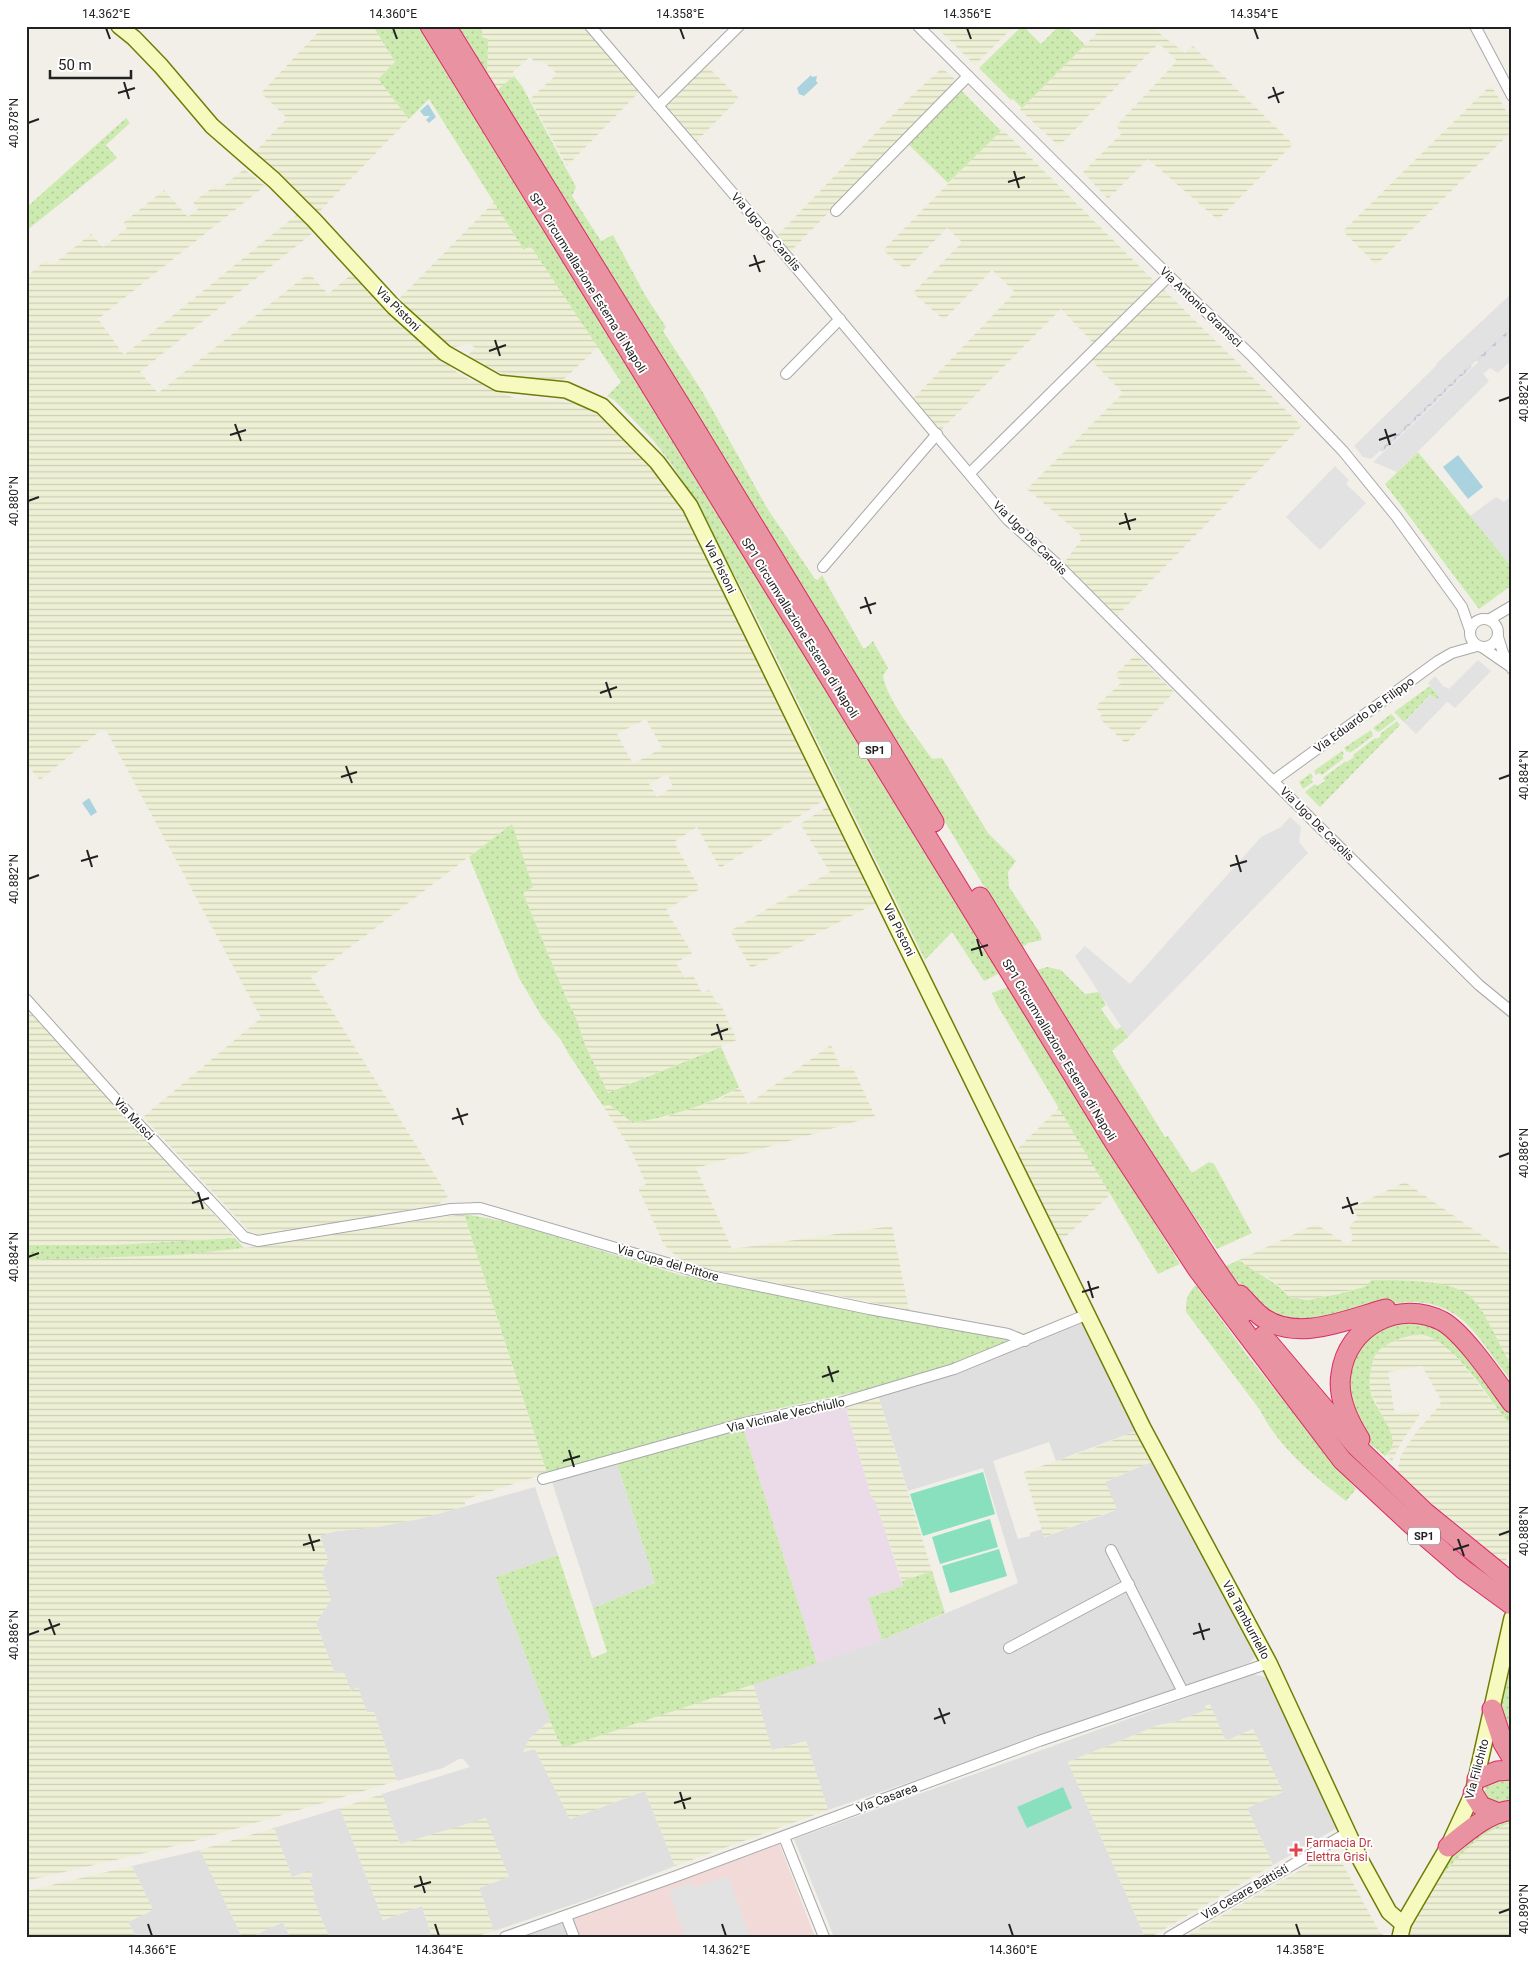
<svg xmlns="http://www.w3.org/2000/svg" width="1538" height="1963" font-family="Roboto,sans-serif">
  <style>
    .residential { fill: #e0dfdf }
    .commercial { fill: #f2dad9 }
    .industrial { fill: #ebdbe8 }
    .farmland { fill: url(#farmland-rules); fill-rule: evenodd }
    .grass { fill: url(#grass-dots) }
    .pitch { fill: #88e0be }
    .parking { fill: #e2e2e2 }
    .plaza { fill: url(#plaza-grid) }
    .water { fill: #aad3df }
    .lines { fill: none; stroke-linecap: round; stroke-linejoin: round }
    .street-casing { stroke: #a9a9a9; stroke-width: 12 }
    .secondary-casing { stroke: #707d05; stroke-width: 18 }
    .highway-casing { stroke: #dc2a67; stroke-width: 21 }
    .street { stroke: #fff; stroke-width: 10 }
    .secondary { stroke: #f7fabf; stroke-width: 15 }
    .highway { stroke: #e892a2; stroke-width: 19 }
    .ticks { fill: none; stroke: #222; stroke-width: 2 }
    .health-dot { fill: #e0444e; stroke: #fff; stroke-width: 2 }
    .labels { text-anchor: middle; stroke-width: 4; stroke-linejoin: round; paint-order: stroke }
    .shield { fill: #fff; stroke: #646464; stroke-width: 1 }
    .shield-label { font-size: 11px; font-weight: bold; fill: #222 }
    .street-label { font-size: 12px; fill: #222; stroke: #fff }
    .health-label { font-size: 12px; fill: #be3a42; stroke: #fff; text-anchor: start }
    .neatline { fill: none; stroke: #222; stroke-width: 2 }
    .ticks-label { font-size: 12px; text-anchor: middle; fill: #222 }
  </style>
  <defs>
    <pattern id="farmland-rules" width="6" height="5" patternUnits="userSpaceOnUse" patternTransform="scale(1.25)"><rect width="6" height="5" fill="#eef0d5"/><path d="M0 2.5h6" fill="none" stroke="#ccceb7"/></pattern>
    <pattern id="grass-dots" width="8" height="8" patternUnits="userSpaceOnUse" patternTransform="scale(1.25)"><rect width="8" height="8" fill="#cdebb0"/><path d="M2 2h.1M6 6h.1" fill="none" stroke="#b0c997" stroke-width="1.8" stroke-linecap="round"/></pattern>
    <pattern id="plaza-grid" width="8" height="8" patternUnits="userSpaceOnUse" patternTransform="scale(1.25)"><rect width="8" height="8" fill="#dddde8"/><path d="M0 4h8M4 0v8" fill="none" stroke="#bdbdc7"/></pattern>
  </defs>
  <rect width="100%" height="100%" fill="#f2efe9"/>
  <g class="residential">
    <polygon points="1082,1321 1136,1431 1056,1461 1049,1442 993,1461 1018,1539 1030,1536 1030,1533 1042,1529 1045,1537 1116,1510 1105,1482 1153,1461 1190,1529 1255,1657 1249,1663 1038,1738 828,1810 806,1741 772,1751 753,1683 882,1640 1018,1583 983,1468 908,1491 878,1395"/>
    <polygon points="617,1463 655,1583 593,1608 552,1482"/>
    <polygon points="535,1487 558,1555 496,1577 550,1720 530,1738 523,1752 535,1749 570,1819 645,1791 675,1866 595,1897 494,1931 479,1888 508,1877 400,1844 382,1794 470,1767 463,1759 459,1759 443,1768 397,1781 374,1712 367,1713 358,1688 352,1691 335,1675 316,1623 331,1600 322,1573 328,1560 320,1535 337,1531 372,1528 419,1519"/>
    <polygon points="1253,1674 1269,1678 1337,1828 1273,1865 1247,1808 1283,1792 1253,1729 1226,1741 1207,1710 1175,1722 1159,1725 1068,1762 1145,1937 834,1937 794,1839"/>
    <polygon points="340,1808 383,1920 422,1906 432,1937 329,1937 313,1898 314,1893 309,1879 311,1871 292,1877 274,1828"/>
    <polygon points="200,1850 242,1937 136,1937 128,1922 153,1910 132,1866"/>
    <polygon points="283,1922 290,1937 251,1937"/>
    <polygon points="565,1922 570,1937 522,1937"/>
  </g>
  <polygon class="commercial" points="779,1843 815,1937 578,1937 572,1919"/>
  <polygon class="industrial" points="848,1404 847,1412 872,1499 875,1499 903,1586 868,1598 882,1640 817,1663 743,1427"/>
  <g class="farmland">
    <polygon points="324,26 373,26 395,62 378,79 409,119 316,215 298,193 253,154 287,118 261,93"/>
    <polygon points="482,26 584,26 640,91 567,166 530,99 557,74 543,61 536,63 530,57 513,72 514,76 498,90 487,74 488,39 482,37"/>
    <polygon points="935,26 1014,26 975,65"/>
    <polygon points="1104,26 1150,26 1185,53 1193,46 1293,144 1218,220 1148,159 1108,199 1083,172 1122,133 1116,126 1177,61 1159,43 1059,146 1020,110"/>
    <polygon points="706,65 739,98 695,143 664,107"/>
    <polygon points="942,68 957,81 790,252 776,237 908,99"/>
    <polygon points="1491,85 1512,121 1512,131 1376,265 1343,231"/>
    <polygon points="1002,129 1156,283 1095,345 1061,309 940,431 913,399 1015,292 992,270 944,320 913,293 962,242 947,228 906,270 883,250"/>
    <path d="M244,169L265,186L98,319L124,355L299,213L315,231L140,372L158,393L309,273L328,294L353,273L390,314L460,375L514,398L541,399L577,404L595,413L627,440L662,480L691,523L829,797L720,868L697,827L674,842L700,889L666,910L692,953L676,963L685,978L693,975L702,993L709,990L718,1004L720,1003L737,1040L608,1093L586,1047L576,1018L565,995L523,893L512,824L311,977L448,1196L439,1204L269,1235L250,1232L143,1117L261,1018L107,732L101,730L40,780L26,764V597L29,595L26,589V277L45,261L50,264L55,263L91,234L103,247L127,228L123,223L164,190L188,217L198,209L193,202L215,186L219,190ZM646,719L662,748L633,764L617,734ZM667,774L673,787L657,797L649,784Z"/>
    <polygon points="494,202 524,250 530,245 599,346 561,382 518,378 487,368 465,358 475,348 470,344 450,348 398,300"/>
    <polygon points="1162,288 1302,426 1117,616 1064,563 1081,540 1079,533 1027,489 1123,393 1091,360"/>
    <polygon points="1136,654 1174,692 1126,744 1099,718 1102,714 1095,707 1122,682 1115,675"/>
    <polygon points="827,807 834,807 880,901 751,968 730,931 830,872 800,824"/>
    <polygon points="26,1004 235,1238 114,1245 26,1245"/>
    <polygon points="831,1045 841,1069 852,1066 875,1116 696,1168 732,1249 892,1226 909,1310 712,1270 682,1261 664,1245 638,1188 646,1184 631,1150 603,1106 610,1105 633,1123 665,1117 722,1098 739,1087 748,1104"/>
    <polygon points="1059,1108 1111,1194 1061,1241 1016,1150"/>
    <polygon points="1405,1182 1512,1256 1512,1367 1492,1331 1424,1282 1372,1280 1364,1287 1308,1300 1289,1297 1281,1287 1267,1277 1252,1271 1239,1260 1316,1224 1348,1245 1353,1239 1349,1225 1358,1219 1353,1207"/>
    <polygon points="464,1214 547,1473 464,1500 466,1506 419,1519 372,1528 337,1531 320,1536 328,1560 322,1573 331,1600 316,1623 335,1674 344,1672 351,1691 358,1687 367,1712 374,1712 397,1781 187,1843 26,1881 26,1260 244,1248"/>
    <polygon points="1416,1335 1430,1337 1440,1341 1450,1350 1466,1368 1512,1428 1512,1544 1506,1560 1507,1566 1464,1532 1397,1472 1401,1455 1417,1431 1440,1405 1441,1400 1422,1366 1388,1372 1395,1414 1420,1411 1419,1416 1401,1443 1392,1461 1385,1456 1391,1452 1390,1431 1371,1393 1369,1378 1371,1364 1378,1350 1391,1342"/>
    <polygon points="878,1395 932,1571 902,1581 875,1500 872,1499 847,1412 848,1404"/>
    <polygon points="1136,1431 1153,1461 1105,1482 1117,1509 1044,1537 1024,1472 1089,1450"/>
    <polygon points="753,1683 772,1750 806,1741 828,1810 675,1866 645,1791 570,1819 535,1749 523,1752 530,1738 550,1720 558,1741 562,1746 569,1746"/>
    <polygon points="1210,1704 1226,1741 1253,1729 1283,1792 1247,1808 1273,1865 1151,1937 1145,1937 1068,1762 1159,1725 1175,1722 1206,1710 1205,1706"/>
    <polygon points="382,1794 400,1844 486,1818 509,1877 479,1888 494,1931 475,1937 432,1937 422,1906 383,1920 340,1808"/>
    <polygon points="1512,1823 1512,1937 1408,1937 1409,1929 1434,1884 1470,1844 1482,1835 1500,1826"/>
    <polygon points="274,1828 292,1877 310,1870 313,1875 309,1879 314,1893 313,1898 329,1937 290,1937 283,1922 251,1937 242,1937 200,1850"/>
    <polygon points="1335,1850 1379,1931 1386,1937 1185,1937"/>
    <polygon points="132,1866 153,1910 128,1922 136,1937 26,1937 26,1891"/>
  </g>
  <g class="grass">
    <polygon points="373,26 419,26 544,228 1000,973 984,981 952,932 925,960 749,602 695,502 673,466 653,440 614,400 607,396 621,382 530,245 524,250 429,99 409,119 378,79 395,62"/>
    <polygon points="457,26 482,26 482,37 488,39 487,74"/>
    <polygon points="1059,26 1066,26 1085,45 1022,108 1013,99 1011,100 979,68 1021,27 1024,27 1041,44"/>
    <path d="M514,76L522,86L576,187L572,196L601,241L613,235L645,295L666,327L663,331L702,391L767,508L815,579L818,580L822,575L863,648H866L873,641L888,668L883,676C887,700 917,737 932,759L942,758L988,833L1016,861L1008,872L1009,887L1040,933L1042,940L1028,943L1023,947L991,898L859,680L843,650L831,636L496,91Z"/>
    <polygon points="960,89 1001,131 948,183 907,143"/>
    <polygon points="126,118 130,123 106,145 117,158 26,231 26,208"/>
    <polygon points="1418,452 1512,567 1512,585 1479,609 1385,484"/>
    <polygon points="1430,686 1438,695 1438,699 1430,695 1404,722 1394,712"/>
    <polygon points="1391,714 1396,719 1379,732 1376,731 1373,728"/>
    <polygon points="1397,721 1400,725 1320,807 1305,792 1315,784 1317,786 1325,781 1323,778 1346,761 1347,762 1354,757 1353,755 1375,738 1377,739 1381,736 1380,734"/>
    <polygon points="1371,730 1373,736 1350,753 1349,751 1347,752 1344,748"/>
    <polygon points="1342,751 1344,754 1342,756 1344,758 1322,775 1319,773 1316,775 1314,771"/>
    <polygon points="1311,773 1313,777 1311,779 1313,782 1303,789 1299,782"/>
    <path d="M512,824L533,887L523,893L565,995L576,1018L586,1047L608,1093L721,1047L739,1087C710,1105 667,1117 633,1123L610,1105L603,1106L568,1053L561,1040L542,1017L519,978L469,857Z"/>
    <polygon points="1047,967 1061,970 1085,994 1099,992 1106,1005 1101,1009 1116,1030 1121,1027 1128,1037 1112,1051 1165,1137 1168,1136 1192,1173 1209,1162 1214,1164 1252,1233 1217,1249 1154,1159 1037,970"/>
    <polygon points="1008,987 1180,1264 1158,1274 996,1003 992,993"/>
    <polygon points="464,1214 502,1221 544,1233 680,1275 1003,1338 1007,1339 1007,1343 975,1357 892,1384 767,1411 711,1426 547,1473"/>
    <polygon points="235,1238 244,1248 179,1255 26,1260 26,1245 114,1245"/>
    <path d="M1239,1260C1256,1274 1275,1280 1289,1297L1308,1300L1338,1294L1364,1287L1372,1280C1400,1281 1443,1278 1467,1294C1479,1302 1488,1322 1495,1335C1503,1352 1512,1361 1512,1381C1490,1357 1475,1322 1445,1309C1390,1284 1330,1336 1280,1319C1257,1312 1239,1284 1226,1266Z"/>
    <path d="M1196,1285L1250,1359L1356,1489L1346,1501C1313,1475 1279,1448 1260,1410L1186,1312C1186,1299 1187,1294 1196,1285Z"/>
    <path d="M1396,1319L1440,1324L1512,1411V1428C1493,1404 1454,1340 1423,1335C1413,1334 1396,1339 1387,1345C1377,1350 1372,1358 1371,1369C1369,1379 1369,1390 1373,1399C1380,1416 1405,1442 1385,1456L1371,1445L1359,1431L1346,1383L1358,1344Z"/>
    <polygon points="743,1427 817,1663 569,1746 562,1746 558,1740 550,1720 496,1577 558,1555 592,1658 607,1652 593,1608 655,1583 617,1463"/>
    <polygon points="932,1571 945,1613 882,1640 868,1598 903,1586 902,1581"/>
    <polygon points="1512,1650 1512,1751 1501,1712 1501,1697"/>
    <polygon points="1512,1776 1512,1807 1501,1810 1485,1798 1485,1788 1487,1783"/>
    <path d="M1512,1817V1823C1477,1831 1457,1859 1434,1884C1457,1847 1470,1831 1512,1817Z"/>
  </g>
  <g class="pitch">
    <polygon points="983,1472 995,1514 923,1536 910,1494"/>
    <polygon points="990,1519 998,1547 940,1564 932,1537"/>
    <polygon points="999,1549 1007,1576 950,1593 942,1566"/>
    <polygon points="1063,1787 1072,1808 1027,1828 1017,1807"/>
  </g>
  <g class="parking">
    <polygon points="1512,293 1512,327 1371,459 1363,457 1354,446 1436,366 1437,363"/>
    <polygon points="1512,330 1512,359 1498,373 1490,368 1483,374 1489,381 1397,472 1373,462"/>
    <polygon points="1335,466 1349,480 1346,484 1366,503 1320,550 1286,517"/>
    <polygon points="1512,496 1512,567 1470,516 1496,497 1504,502"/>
    <polygon points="1478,660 1491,671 1455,708 1448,702 1446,703 1416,734 1404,722 1431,695 1438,699 1438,695 1428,683 1435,676 1443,686 1449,689"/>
    <polygon points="1290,817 1301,827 1299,842 1308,853 1128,1037 1075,956 1085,946 1130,984 1261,837 1281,827"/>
    <polygon points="728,1876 750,1937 685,1937 669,1891 692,1882 694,1888"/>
  </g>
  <g class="plaza">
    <polygon points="1512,327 1512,330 1478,362 1476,360"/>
    <polygon points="1470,365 1472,367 1382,452 1380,450"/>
  </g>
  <g class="water">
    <polygon points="811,75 812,77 817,76 816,81 818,83 804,96 799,94 797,88"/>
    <polygon points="428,104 436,117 429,123 426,120 430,116 424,116 420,111"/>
    <polygon points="1458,455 1483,487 1468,499 1443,467"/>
    <polygon points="89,798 97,812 91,816 82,803"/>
  </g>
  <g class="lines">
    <defs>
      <g id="street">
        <polyline points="590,26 789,259 1007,519 1059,566 1273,781 1479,985 1512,1012"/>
        <polyline points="918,26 1169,276 1252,356 1343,451 1396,516 1462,607 1470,630"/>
        <polyline points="1475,26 1512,96"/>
        <polyline points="658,106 739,26"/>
        <polyline points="836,211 968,76"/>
        <polyline points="786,374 840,319"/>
        <polyline points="970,473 1169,276"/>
        <polyline points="823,567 937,434"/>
        <circle cx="1484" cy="633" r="14"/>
        <polyline points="1490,619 1512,606"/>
        <polyline points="1498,637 1503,653 1512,669"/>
        <polyline points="1482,647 1508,665"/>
        <polyline points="1273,781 1438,661 1452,653 1477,646"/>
        <polyline points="26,999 132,1117 244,1237 258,1241 451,1209 480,1208 711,1276 869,1309 1008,1334 1025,1341"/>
        <polyline points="543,1479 744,1423 843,1402 954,1369 1088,1314"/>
        <polyline points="1111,1550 1183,1692"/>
        <polyline points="1009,1648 1129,1584"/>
        <polyline points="784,1837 824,1937"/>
        <polyline points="566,1916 574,1937"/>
        <polyline points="505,1937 674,1877 1039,1741 1269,1663"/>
        <polyline points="1169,1937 1347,1833"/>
      </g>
      <g id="secondary">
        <polyline points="119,26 134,38 161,66 212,126 274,180 314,220 394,307 445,353 498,383 566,390 602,406 657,462 690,506 1143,1428 1269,1663 1361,1861 1389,1912 1403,1924"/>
        <polyline points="1400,1937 1403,1924 1448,1847 1473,1793 1512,1618"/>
      </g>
      <g id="highway">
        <polyline points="430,26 1116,1145 1198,1270 1342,1460 1412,1525 1464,1570 1512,1605"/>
        <polyline points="446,26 689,419 934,822"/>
        <polyline points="980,897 1081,1061 1210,1261 1245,1312"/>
        <path d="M1240,1295C1247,1302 1254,1311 1262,1317C1297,1343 1348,1319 1386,1309"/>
        <polyline points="1263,1336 1357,1447 1426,1513 1512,1583"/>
        <path d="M1360,1439C1348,1420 1337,1396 1341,1374C1347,1326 1399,1299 1442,1321C1464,1333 1496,1381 1512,1403"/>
        <polyline points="1492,1709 1503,1743 1512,1758"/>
        <polyline points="1477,1779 1497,1771 1512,1770"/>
        <polyline points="1473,1793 1481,1806 1499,1813"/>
        <path d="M1448,1847C1467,1832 1487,1813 1512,1810"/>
      </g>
    </defs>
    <use href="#street" class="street-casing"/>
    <use href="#secondary" class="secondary-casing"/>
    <use href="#highway" class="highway-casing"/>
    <use href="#street" class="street"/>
    <use href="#secondary" class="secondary"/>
    <use href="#highway" class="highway"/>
  </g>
  <path class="ticks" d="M106,28L110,39M393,28L397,39M680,28L684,39M967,28L971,39M1254,28L1258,39M124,82L129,99M1273,87L1279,103M118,93L135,88M1268,98L1284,92M28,123L39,119M1014,171L1019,188M1008,182L1025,177M754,255L760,272M749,266L765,261M495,340L500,356M489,351L506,345M1499,401L1510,397M235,424L241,441M1385,429L1390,445M230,435L246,430M1379,440L1396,434M28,501L39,497M1125,513L1130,530M1119,524L1136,519M865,597L871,614M860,608L876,603M606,682L611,698M600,693L617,687M346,766L352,783M341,777L357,772M1499,779L1510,775M87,850L92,867M1236,855L1241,872M81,861L98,856M1230,866L1247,861M28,879L39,875M977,939L982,956M971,950L988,945M717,1024L722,1040M711,1035L728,1029M457,1108L463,1125M452,1119L468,1114M1499,1157L1510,1153M198,1192L203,1209M1347,1197L1353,1214M192,1203L209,1198M1342,1208L1358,1203M28,1257L39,1253M1088,1281L1093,1298M1082,1292L1099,1287M828,1366L833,1382M822,1377L839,1371M569,1450L574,1467M563,1461L580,1456M309,1534L314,1551M1499,1535L1510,1531M1458,1539L1464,1556M303,1545L320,1540M1453,1550L1469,1545M49,1619L55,1635M1199,1623L1204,1640M44,1630L60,1624M1193,1634L1210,1629M28,1635L39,1631M939,1708L945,1724M934,1719L950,1713M680,1792L685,1809M674,1803L691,1798M420,1876L425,1893M414,1887L431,1882M1499,1913L1510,1909M148,1924L152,1936M435,1924L439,1936M722,1924L726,1936M1009,1924L1013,1936M1296,1924L1300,1936"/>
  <path class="health-dot" d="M1293.5 1842.5h5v5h5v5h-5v5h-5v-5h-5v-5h5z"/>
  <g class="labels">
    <g class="shield">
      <rect x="859" y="741.5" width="32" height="17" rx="4"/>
      <rect x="1408" y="1527.5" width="32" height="17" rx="4"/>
    </g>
    <g class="shield-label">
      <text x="875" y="754">SP1</text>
      <text x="1424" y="1540">SP1</text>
    </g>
    <g class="street-label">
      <text transform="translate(766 232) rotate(49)" y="4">Via Ugo De Carolis</text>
      <text transform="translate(588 283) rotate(58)" y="4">SP1 Circumvallazione Esterna di Napoli</text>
      <text transform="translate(1201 307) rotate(44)" y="4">Via Antonio Gramsci</text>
      <text transform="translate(398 309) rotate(45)" y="4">Via Pistoni</text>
      <text transform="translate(1030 538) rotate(45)" y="4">Via Ugo De Carolis</text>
      <text transform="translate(720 567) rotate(64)" y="4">Via Pistoni</text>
      <text transform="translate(800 628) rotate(58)" y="4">SP1 Circumvallazione Esterna di Napoli</text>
      <text transform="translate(1364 715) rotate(-36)" y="4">Via Eduardo De Filippo</text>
      <text transform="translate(1317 824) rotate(45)" y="4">Via Ugo De Carolis</text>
      <text transform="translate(899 930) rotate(64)" y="4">Via Pistoni</text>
      <text transform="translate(1059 1050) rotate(59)" y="4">SP1 Circumvallazione Esterna di Napoli</text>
      <text transform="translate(134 1119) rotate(47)" y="4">Via Musci</text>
      <text transform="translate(668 1263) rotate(16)" y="4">Via Cupa del Pittore</text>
      <text transform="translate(786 1415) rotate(-13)" y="4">Via Vicinale Vecchiullo</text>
      <text transform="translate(1246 1620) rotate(62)" y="4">Via Tamburriello</text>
      <text transform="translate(1477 1769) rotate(-75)" y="4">Via Filichito</text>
      <text transform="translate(887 1798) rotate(-20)" y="4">Via Casarea</text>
      <text transform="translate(1245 1892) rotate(-30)" y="4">Via Cesare Battisti</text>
    </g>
    <g class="health-label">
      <text x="1306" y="1847">Farmacia Dr.<tspan x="1306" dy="14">Elettra Grisi</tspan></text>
    </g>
  </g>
  <rect width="1538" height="1963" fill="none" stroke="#ffffff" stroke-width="55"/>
  <path d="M50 70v8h81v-8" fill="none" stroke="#222222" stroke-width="2.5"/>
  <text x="58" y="70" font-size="15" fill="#222222" stroke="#ffffff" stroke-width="4" paint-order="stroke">50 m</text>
  <rect x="28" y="28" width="1482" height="1908" class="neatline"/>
  <g class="ticks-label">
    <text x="106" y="18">14.362°E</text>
    <text x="393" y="18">14.360°E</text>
    <text x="680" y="18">14.358°E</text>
    <text x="967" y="18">14.356°E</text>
    <text x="1254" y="18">14.354°E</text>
    <text transform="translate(14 123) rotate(-90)" y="4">40.878°N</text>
    <text transform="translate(1524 397) rotate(-90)" y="4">40.882°N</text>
    <text transform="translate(14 501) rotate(-90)" y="4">40.880°N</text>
    <text transform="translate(1524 775) rotate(-90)" y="4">40.884°N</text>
    <text transform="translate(14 879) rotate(-90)" y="4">40.882°N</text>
    <text transform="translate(1524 1153) rotate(-90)" y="4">40.886°N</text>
    <text transform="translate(14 1257) rotate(-90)" y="4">40.884°N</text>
    <text transform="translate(1524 1531) rotate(-90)" y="4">40.888°N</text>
    <text transform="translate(14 1635) rotate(-90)" y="4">40.886°N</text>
    <text transform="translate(1524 1909) rotate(-90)" y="4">40.890°N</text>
    <text x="152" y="1954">14.366°E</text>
    <text x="439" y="1954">14.364°E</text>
    <text x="726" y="1954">14.362°E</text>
    <text x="1013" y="1954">14.360°E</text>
    <text x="1300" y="1954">14.358°E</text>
  </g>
</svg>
